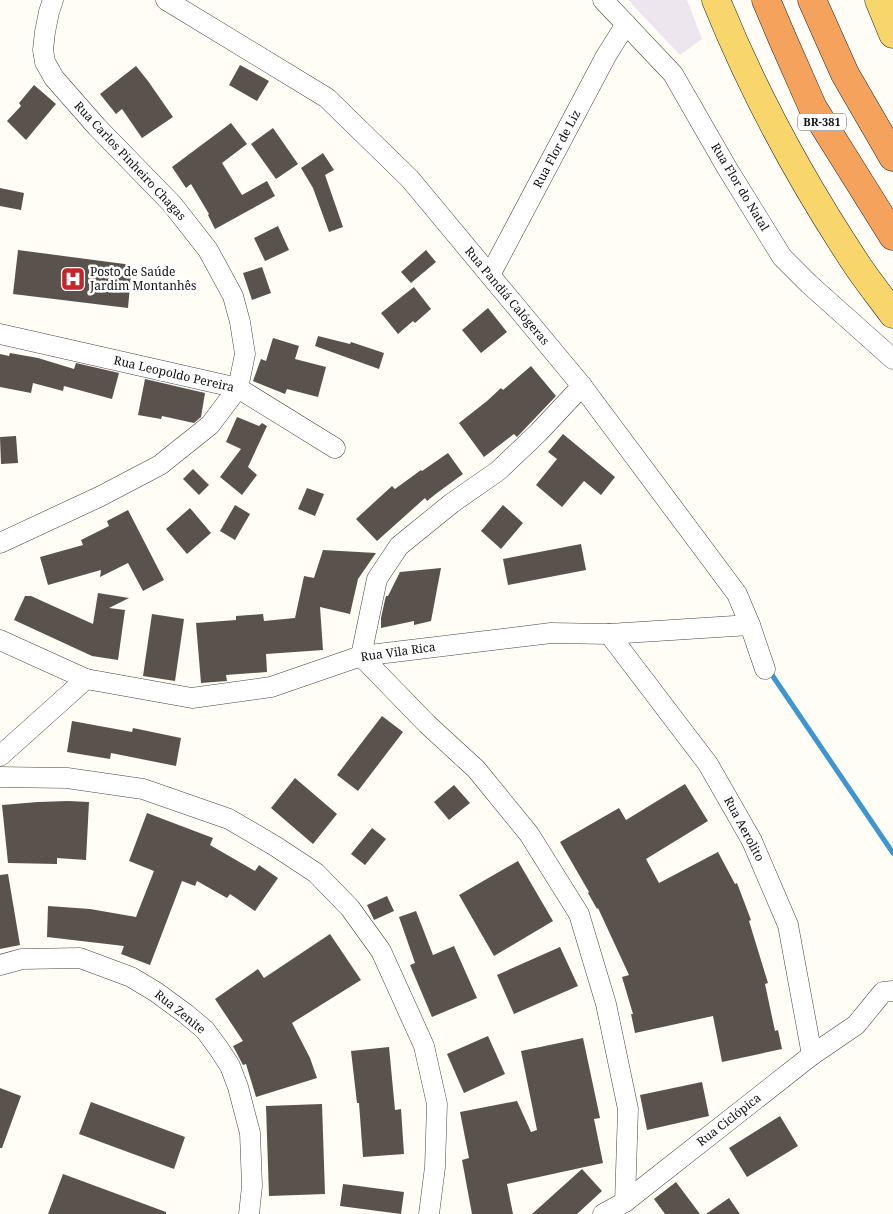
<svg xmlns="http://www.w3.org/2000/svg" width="893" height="1214" font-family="'Noto Serif',serif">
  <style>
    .industrial { fill: #eee6ef }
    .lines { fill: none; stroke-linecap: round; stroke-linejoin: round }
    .stream { stroke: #3f96cf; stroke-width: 5 }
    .building { fill: #5a524d }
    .street-casing { stroke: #444; stroke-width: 21 }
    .primary-casing { stroke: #222; stroke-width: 29 }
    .highway-casing { stroke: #222; stroke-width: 29 }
    .street { stroke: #fff; stroke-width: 20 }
    .primary { stroke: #f9d66b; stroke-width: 28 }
    .highway { stroke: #f5a25d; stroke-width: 28 }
    .labels { text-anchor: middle; stroke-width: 5; stroke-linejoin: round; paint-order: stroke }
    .shield { fill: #fff; stroke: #585858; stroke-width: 1 }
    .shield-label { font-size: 11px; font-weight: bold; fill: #111 }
    .street-label { font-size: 12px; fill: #111; stroke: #fff }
    .poi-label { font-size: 12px; fill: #111; stroke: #fff; text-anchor: start }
  </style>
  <rect width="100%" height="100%" fill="#fffdf5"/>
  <polygon class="industrial" points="628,0 687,0 702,39 680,55"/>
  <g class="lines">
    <polyline class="stream" points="772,675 893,853"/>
  </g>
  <g class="building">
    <polygon points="240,65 269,81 257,101 229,85"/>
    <polygon points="136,66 148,81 173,117 142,138 122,109 116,114 100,94"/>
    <polygon points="34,85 56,104 26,140 7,121 21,106 19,103"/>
    <polygon points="231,123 247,144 222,163 242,195 267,181 275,196 215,229 208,215 209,214 191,184 186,188 172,167"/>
    <polygon points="273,128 298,164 276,179 251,144"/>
    <polygon points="323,153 334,170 325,175 343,227 329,232 313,188 301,168"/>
    <polygon points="0,188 24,193 21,210 0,206"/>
    <polygon points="278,226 289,250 265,261 254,238"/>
    <polygon points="18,250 132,265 128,308 13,294"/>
    <polygon points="426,250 436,262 411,283 401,272"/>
    <polygon points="262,267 271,293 252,300 243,273"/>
    <polygon points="414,287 431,309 415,323 413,321 398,334 381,313"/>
    <polygon points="488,308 507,332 481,353 462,330"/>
    <polygon points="318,336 350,344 351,342 384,353 379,369 315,346"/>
    <polygon points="273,338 299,346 295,359 326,367 318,397 287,389 285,394 253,381 261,359 266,361"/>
    <polygon points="10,353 38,358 74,369 76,363 119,373 112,399 64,386 63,391 33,383 31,393 0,387 0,354 9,356"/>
    <polygon points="531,366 556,396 517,437 514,434 484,457 459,423 487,401 501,388 503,390"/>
    <polygon points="145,379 205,393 201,417 194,423 162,416 161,419 138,415"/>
    <polygon points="237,417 259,426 262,423 267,426 248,467 257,475 242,495 220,477 241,449 226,442"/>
    <polygon points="563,434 615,477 601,495 584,481 562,507 536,485 557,459 548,452"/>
    <polygon points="16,436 18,463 1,464 0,437"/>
    <polygon points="448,453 463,474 437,493 427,501 425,498 377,541 356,519 392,486 395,489 421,470 422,471"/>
    <polygon points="193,469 209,485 199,495 183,479"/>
    <polygon points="307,488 324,494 315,516 298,509"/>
    <polygon points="235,505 250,514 235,540 220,531"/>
    <polygon points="503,505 523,523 501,549 481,531"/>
    <polygon points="190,508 211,533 187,554 166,529"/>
    <polygon points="128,510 164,580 143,591 128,563 100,577 101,570 48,585 40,557 83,545 81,540 109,526 107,521"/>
    <polygon points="581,544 586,570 508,585 503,559"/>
    <polygon points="323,550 376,553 358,579 350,614 320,607 323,650 266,654 267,672 226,675 227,681 201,683 196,623 236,620 236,616 263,614 264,621 295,618 304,576 314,578"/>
    <polygon points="441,568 431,621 414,625 414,621 381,628 381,618 385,600 386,596 388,596 400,572"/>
    <polygon points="98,593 129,598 109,608 125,610 118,660 92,656 14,620 25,596 31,596 93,624"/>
    <polygon points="152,614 184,619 175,681 143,676"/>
    <polygon points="382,716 403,732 358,791 337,775"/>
    <polygon points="72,721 132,732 133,728 181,738 176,766 111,753 110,759 67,752"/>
    <polygon points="295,778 337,814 313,844 271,808"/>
    <polygon points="685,784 708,821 646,859 659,883 718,852 735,884 737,883 751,920 749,921 768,983 765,984 775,1031 778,1030 782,1049 722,1062 713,1016 635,1033 631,1014 633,1014 622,977 629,975 598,908 597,909 588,893 589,892 560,842 619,808 626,820"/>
    <polygon points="454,785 470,803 449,820 434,802"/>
    <polygon points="68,801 89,802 86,860 57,858 57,864 8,863 2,805 38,802"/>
    <polygon points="147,813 213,838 210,845 255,871 259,865 278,878 255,911 230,894 227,898 197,881 195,886 182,881 150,965 121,954 124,946 47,937 48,906 90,909 136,917 154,871 129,861"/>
    <polygon points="372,828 386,839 365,865 351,854"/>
    <polygon points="518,861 553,921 494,956 459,895"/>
    <polygon points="8,874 20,945 0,949 0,875"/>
    <polygon points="387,896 394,911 374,920 367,905"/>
    <polygon points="416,911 433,955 454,946 477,998 432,1017 410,965 415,963 399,917"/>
    <polygon points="330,934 361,980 292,1023 310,1058 317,1078 256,1097 246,1064 243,1065 233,1046 243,1041 215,999 258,969 264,978"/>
    <polygon points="560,947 578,986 514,1014 497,975"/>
    <polygon points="488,1036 505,1074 464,1093 447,1054"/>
    <polygon points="583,1038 600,1118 594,1119 603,1163 507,1184 513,1214 472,1214 462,1160 469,1158 460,1112 517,1101 531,1132 537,1130 521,1051"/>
    <polygon points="389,1047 395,1110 401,1109 404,1154 363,1157 359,1103 357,1103 351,1051"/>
    <polygon points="702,1082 709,1116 647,1130 640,1095"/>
    <polygon points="0,1088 21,1096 2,1148 0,1148"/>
    <polygon points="91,1102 185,1137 174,1169 79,1134"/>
    <polygon points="322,1104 325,1194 269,1196 266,1106"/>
    <polygon points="780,1116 798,1146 747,1177 729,1148"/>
    <polygon points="582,1169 602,1191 577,1214 532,1214"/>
    <polygon points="63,1174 166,1212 166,1214 48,1214"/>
    <polygon points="676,1182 700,1214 665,1214 654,1199"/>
    <polygon points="343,1184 404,1192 401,1214 340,1206"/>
    <polygon points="729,1198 740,1214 706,1214"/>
  </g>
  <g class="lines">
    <defs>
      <g id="street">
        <polyline points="166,0 327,98 410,179 582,386 737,594 750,625 765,669"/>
        <polyline points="603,0 673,74 727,168 782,257 809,284 893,359"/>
        <polyline points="490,275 606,56 626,24"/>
        <polyline points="0,334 238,388 335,448"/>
        <polyline points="582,386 538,433 498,471 452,503 399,546 377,579 361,656 427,724 476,769 529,834 579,914 606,1004 628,1109 625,1202"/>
        <polyline points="0,543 101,496 160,465 210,425 238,388 245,354 240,322 233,296 208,250 172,204 97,127 54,78 45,62 43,50 45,32 49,12 53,0"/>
        <polyline points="609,634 708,764 752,841 788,925 812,1055"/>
        <polyline points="0,640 86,679 192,698 271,687 361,656 551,633 609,634 750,625"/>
        <polyline points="0,756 86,679"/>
        <polyline points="0,777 67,778 143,789 229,819 275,846 316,873 350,908 381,951 424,1046 437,1104 435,1167 429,1214"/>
        <polyline points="0,965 22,959 80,958 131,977 156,992 186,1014 205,1030 219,1049 230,1066 238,1087 250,1133 252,1186 249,1214"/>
        <polyline points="603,1214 625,1202 812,1055 856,1025 883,992 893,991"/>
      </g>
      <g id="primary">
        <path d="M716,0C754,94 803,184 859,268C870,284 882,299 893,314"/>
        <polyline points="879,0 893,34"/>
      </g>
      <g id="highway">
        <polyline points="766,0 783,40 813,108 893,236"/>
        <polyline points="812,0 845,74 893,157"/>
      </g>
    </defs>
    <use href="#street" class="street-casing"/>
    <use href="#primary" class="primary-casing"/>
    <use href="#highway" class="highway-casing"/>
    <use href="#street" class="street"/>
    <use href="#primary" class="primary"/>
    <use href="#highway" class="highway"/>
  </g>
  <defs>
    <symbol id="hospital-square" viewBox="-11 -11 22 22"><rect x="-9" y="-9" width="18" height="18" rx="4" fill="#c4262e" stroke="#fff"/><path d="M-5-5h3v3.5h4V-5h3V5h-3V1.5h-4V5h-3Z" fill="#fff"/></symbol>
  </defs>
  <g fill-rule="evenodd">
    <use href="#hospital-square" x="59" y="265" width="28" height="28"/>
  </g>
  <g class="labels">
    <rect class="shield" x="798" y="113.5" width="48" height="17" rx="4"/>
    <g class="shield-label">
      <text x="822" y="126">BR-381</text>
    </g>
    <g class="street-label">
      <text transform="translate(557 149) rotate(-62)" y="4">Rua Flor de Liz</text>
      <text transform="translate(130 161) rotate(47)" y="4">Rua Carlos Pinheiro Chagas</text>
      <text transform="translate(740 187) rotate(59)" y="4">Rua Flor do Natal</text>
      <text transform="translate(507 296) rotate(50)" y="4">Rua Pandiá Calógeras</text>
      <text transform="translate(174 374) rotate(13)" y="4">Rua Leopoldo Pereira</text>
      <text transform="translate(398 652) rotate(-8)" y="4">Rua Vila Rica</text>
      <text transform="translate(744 829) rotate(62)" y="4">Rua Aerolito</text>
      <text transform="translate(180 1012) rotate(39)" y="4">Rua Zenite</text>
      <text transform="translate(729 1120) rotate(-38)" y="4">Rua Ciclópica</text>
    </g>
    <g class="poi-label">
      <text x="90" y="276">Posto de Saúde<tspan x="90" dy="14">Jardim Montanhês</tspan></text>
    </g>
  </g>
</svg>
